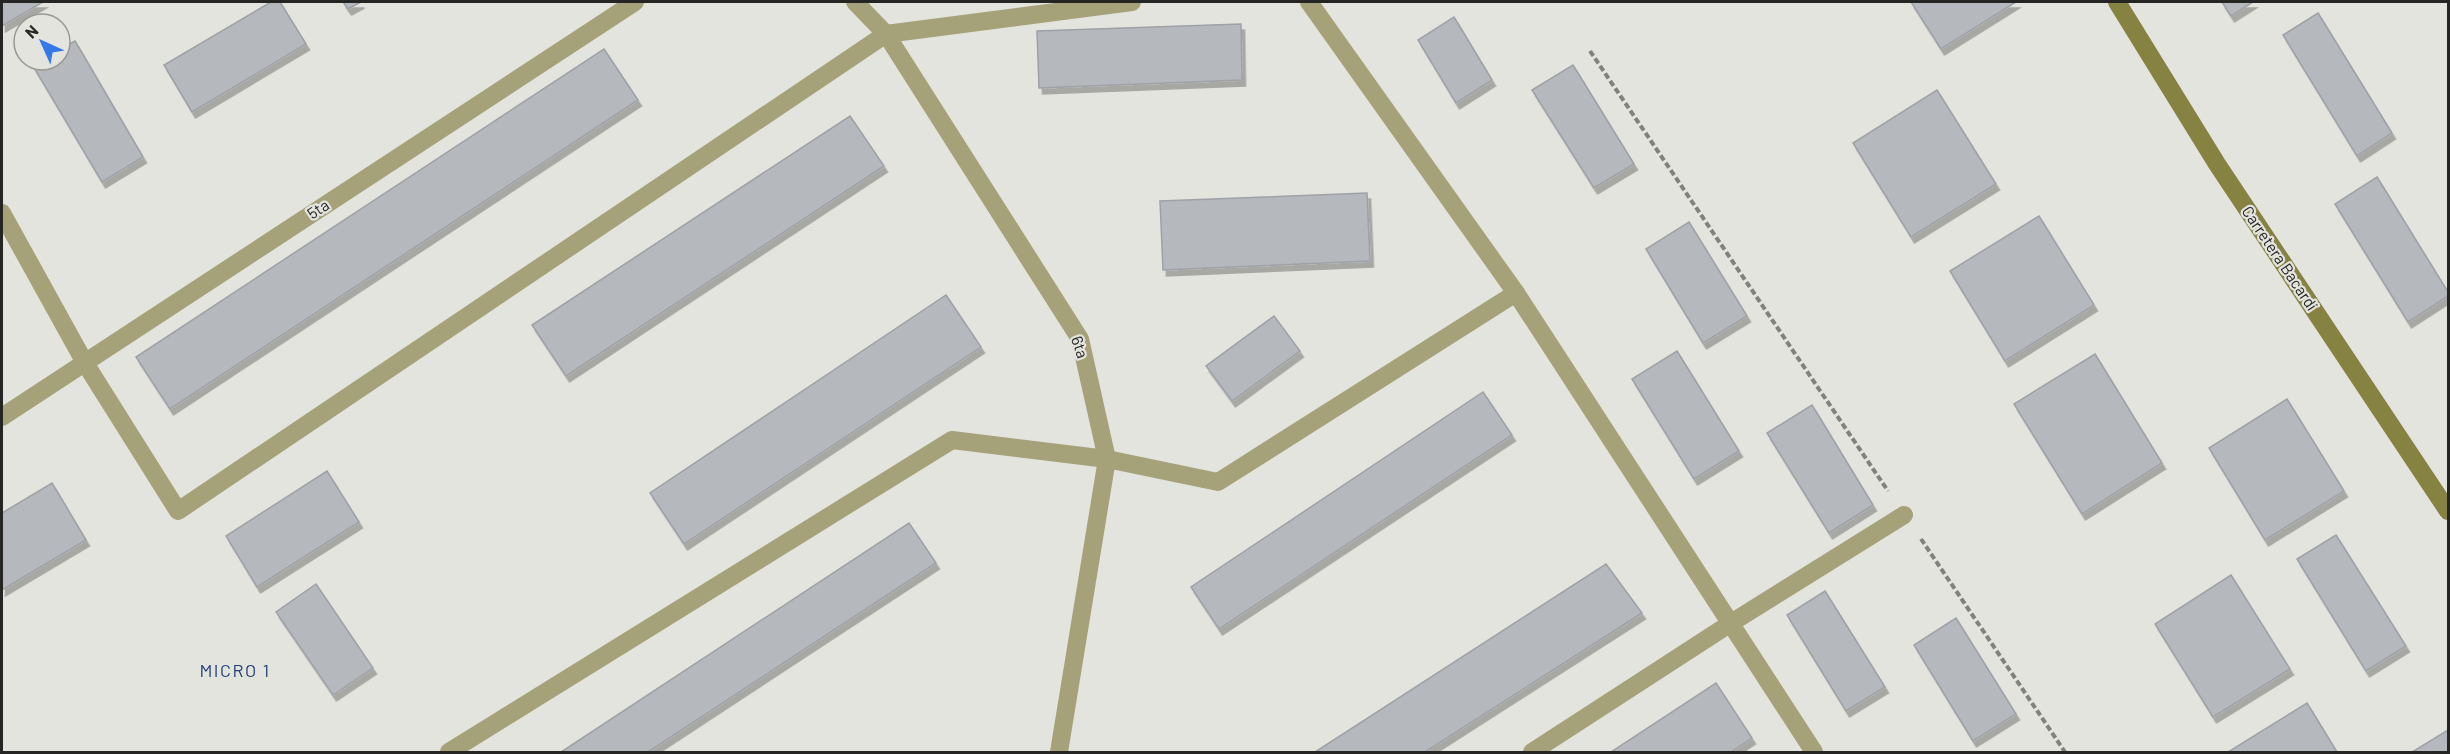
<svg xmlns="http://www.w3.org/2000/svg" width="2450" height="754" font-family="Barlow,sans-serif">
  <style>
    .building { fill: #b5b8bc; stroke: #9ea1a5; stroke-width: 1.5; filter: url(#shadow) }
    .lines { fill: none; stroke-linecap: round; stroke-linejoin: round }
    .path { stroke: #81817e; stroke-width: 4; stroke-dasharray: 6 3; stroke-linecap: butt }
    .street { stroke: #a5a279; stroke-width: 18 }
    .secondary { stroke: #868241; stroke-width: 18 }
    .labels { text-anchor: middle; stroke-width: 4.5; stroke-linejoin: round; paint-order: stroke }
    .street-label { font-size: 16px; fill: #252523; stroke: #e4e4df }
    .neighbourhood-label { font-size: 18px; letter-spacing: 1.5px; fill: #1e3f75; stroke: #e4e4df }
  </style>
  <defs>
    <filter id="shadow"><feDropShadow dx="3.5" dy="6" stdDeviation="0" flood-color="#0004"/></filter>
  </defs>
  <rect width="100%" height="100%" fill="#e4e4df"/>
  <g class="building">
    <polygon points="2,2 43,2 2,26"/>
    <polygon points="271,2 280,2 306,44 192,112 164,65"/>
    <polygon points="343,2 361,2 348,9"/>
    <polygon points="1911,2 2016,2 1941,49"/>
    <polygon points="2222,2 2253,2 2231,16"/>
    <polygon points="2318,13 2392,133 2357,156 2283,35"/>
    <polygon points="1454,17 1492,80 1456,103 1418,40"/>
    <polygon points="1241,24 1242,80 1039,88 1037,31"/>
    <polygon points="75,41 143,157 102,182 33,66 42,60 60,60 60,49"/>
    <polygon points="604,49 638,100 170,409 136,357"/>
    <polygon points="1573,65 1634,164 1594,188 1532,90"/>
    <polygon points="1937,90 1996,184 1911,237 1853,143"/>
    <polygon points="850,116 884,166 566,376 532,325"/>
    <polygon points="2377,177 2448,292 2448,296 2408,322 2335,204"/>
    <polygon points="1367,193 1370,261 1163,270 1160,201"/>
    <polygon points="2039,216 2094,305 2005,361 1950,271"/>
    <polygon points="1689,222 1747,316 1703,343 1646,249"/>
    <polygon points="946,295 981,347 684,544 650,493"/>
    <polygon points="1274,316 1300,351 1232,401 1206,366"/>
    <polygon points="1677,351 1739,451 1694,479 1632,379"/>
    <polygon points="2095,354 2162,463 2082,514 2014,404"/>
    <polygon points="1483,392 1512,435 1219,629 1191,587"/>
    <polygon points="2287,399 2344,491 2265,540 2209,448"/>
    <polygon points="1812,405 1873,505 1829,533 1767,433"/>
    <polygon points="327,471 359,522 257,587 226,536"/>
    <polygon points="52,483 86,540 2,590 2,513"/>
    <polygon points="909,523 936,563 648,752 561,752"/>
    <polygon points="2336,535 2406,646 2366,671 2297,559"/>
    <polygon points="1606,564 1642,613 1425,752 1315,752"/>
    <polygon points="2231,575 2290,669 2213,717 2155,624"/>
    <polygon points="316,584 373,668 333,695 276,612"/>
    <polygon points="1825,591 1885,687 1846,711 1787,615"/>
    <polygon points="1956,618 2016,714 1973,741 1914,645"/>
    <polygon points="1716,683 1752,738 1731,752 1611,752"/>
    <polygon points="2307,703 2337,752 2228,752"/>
    <polygon points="2448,730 2448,752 2412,752"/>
  </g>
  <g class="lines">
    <g class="path">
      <polyline points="1590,51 1888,491"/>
      <polyline points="1921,539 2065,752"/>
    </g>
    <g class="street">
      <polyline points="855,2 886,34 1080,339 1107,459 1059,752"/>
      <polyline points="1309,2 1516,293 1814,752"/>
      <polyline points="2,213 85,363 178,511 886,34 1132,2"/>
      <polyline points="2,417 635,2"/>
      <polyline points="449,752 952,440 1107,459 1218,482 1516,293"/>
      <polyline points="1532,752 1731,623 1904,515"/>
    </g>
    <polyline class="secondary" points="2117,2 2217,164 2448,511"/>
  </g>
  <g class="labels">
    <g class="street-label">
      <text transform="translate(318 209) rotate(-33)" y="6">5ta</text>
      <text transform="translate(2280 258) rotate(56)" y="6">Carretera Bacardí</text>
      <text transform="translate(1080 347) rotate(71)" y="6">6ta</text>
    </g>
    <g class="neighbourhood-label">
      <text x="235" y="677">MICRO 1</text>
    </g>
  </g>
  <rect width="2450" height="754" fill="none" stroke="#252523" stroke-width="6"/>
  <g transform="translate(42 42) rotate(315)"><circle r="28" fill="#e4e4df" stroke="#989894" stroke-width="1.5"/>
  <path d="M0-4.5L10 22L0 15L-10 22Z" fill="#3479e7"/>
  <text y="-9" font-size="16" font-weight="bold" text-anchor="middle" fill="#252523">N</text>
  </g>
</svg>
